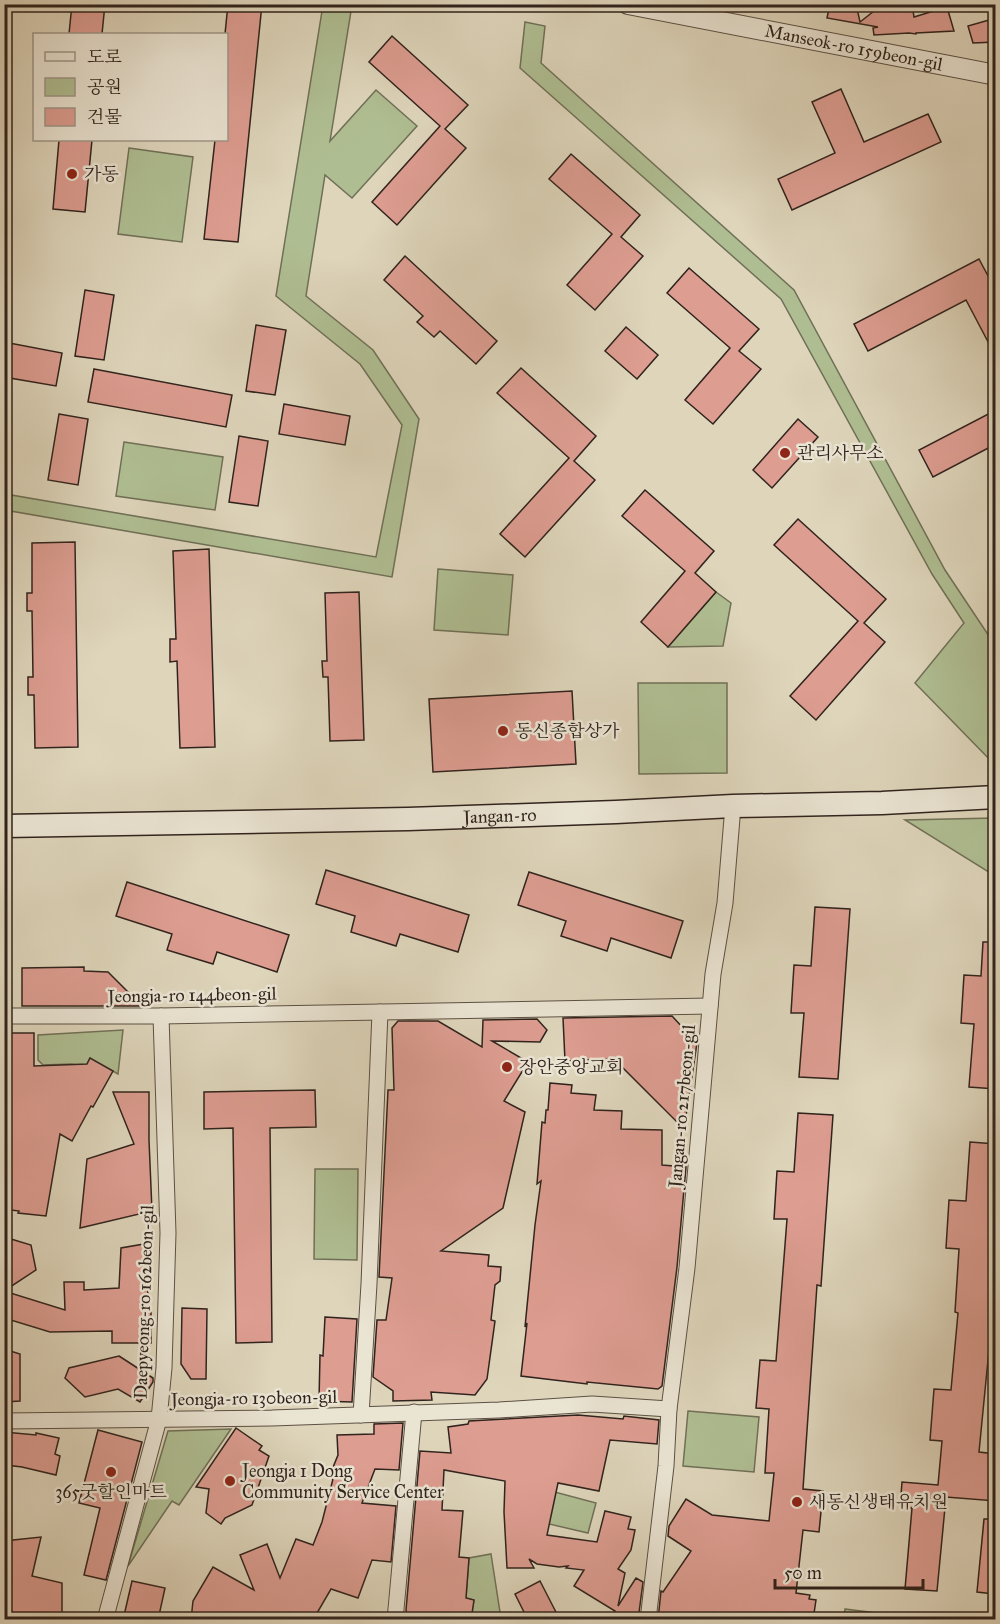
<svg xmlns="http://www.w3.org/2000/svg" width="1000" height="1624" font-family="'IM FELL Great Primer','Noto Serif KR',serif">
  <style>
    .green { fill: #afbe92; stroke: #707058; stroke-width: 1.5 }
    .building { fill: #dd9d91; stroke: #30231d; stroke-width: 1.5 }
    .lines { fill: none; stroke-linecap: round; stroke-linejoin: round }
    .minor-casing { stroke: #5c5044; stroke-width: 17 }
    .tertiary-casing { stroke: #5c5044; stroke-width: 22 }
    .secondary-casing { stroke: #30231d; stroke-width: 25 }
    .minor { stroke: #eae4d3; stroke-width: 15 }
    .tertiary { stroke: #eae4d3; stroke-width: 20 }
    .secondary { stroke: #eae4d3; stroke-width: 22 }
    .poi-dot { fill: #8f2418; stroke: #eae4d3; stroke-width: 2 }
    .labels { text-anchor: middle; stroke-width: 5; stroke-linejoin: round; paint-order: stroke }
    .street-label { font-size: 18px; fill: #30231d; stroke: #eae4d3 }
    .poi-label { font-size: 18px; fill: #30231d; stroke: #eae4d3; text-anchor: start }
  </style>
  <rect width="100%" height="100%" fill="#ded5bb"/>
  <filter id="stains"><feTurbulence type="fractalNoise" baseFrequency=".00333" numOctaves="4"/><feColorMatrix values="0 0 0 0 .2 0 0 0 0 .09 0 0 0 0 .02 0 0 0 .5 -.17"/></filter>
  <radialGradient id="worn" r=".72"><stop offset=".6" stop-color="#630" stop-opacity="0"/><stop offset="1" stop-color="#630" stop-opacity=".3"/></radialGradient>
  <g class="green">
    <polygon points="323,5 352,5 330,141 376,90 417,126 352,198 325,175 306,296 373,350 419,419 392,577 5,510 5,494 376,557 402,425 360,364 276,296"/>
    <polygon points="525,22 545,26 541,63 794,290 945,570 995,645 995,765 915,683 964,623 932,574 781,299 520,68"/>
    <polygon points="129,148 193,157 182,242 118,234"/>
    <polygon points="124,442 223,457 215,510 116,496"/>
    <polygon points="438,569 513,575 508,635 434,630"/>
    <polygon points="716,592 731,603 723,646 668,647"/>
    <polygon points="638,683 727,683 727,773 639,774"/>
    <polygon points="995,818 995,876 905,820"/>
    <polygon points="123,1030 118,1074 90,1058 86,1066 70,1064 43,1065 38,1060 38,1035"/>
    <polygon points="315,1169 358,1169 357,1260 314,1259"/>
    <polygon points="688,1411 759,1417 754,1472 683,1466"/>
    <polygon points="231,1429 179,1505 172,1501 128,1566 168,1431"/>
    <polygon points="551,1491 596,1503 588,1533 549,1524"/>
    <polygon points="491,1554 500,1612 504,1619 471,1619 474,1600 466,1598 469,1558"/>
    <polygon points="845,1609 926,1619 844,1619"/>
  </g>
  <g class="building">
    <polygon points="72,4 105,4 102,34 69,34"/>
    <polygon points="228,4 262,4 238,242 204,239 215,140 226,140 226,34 225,34"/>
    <polygon points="830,4 856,4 860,22 883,4 912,4 914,17 947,7 954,31 916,33 916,34 909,33 874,35 873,28 878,27 827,18"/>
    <polygon points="996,18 996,42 973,43 968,26"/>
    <polygon points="392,36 468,105 445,129 466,148 397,225 372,202 440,126 369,62"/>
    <polygon points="841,89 864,142 928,114 941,142 792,210 778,179 835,153 812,102"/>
    <polygon points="59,140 92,140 85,212 53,209"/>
    <polygon points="571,154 640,215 621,237 643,256 595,310 567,285 612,234 549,179"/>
    <polygon points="405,256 497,341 476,364 440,331 434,337 417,322 423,316 384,280"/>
    <polygon points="979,259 996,291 996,357 966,300 868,351 854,324"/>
    <polygon points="689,268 759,329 739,351 761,369 713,424 685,400 730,348 667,293"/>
    <polygon points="85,290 114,295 104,360 75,356"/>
    <polygon points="256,325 286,330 275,395 246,391"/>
    <polygon points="626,327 658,355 637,379 605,351"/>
    <polygon points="4,342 62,353 56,386 4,377"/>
    <polygon points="521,368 596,436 574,461 595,480 525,557 500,534 569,458 497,393"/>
    <polygon points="94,369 232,395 226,427 88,402"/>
    <polygon points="284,404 350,416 345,445 279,434"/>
    <polygon points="996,410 996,444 933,477 919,450"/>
    <polygon points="59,414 88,419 78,485 48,480"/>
    <polygon points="798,419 818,437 772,488 753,470"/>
    <polygon points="239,436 268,441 258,506 229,502"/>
    <polygon points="645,490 714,551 695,573 716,592 668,647 641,622 685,571 622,516"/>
    <polygon points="798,519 886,599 864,623 885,642 816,720 790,696 858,621 774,545"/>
    <polygon points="75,542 78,747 35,748 34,695 28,695 28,677 33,677 32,611 27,611 27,593 32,593 32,543"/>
    <polygon points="209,549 215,747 180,748 177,661 170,662 170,639 176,639 173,551"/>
    <polygon points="359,592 364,740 330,741 328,677 323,677 322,661 327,661 325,593"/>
    <polygon points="572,691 576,764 433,772 429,699"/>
    <polygon points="326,870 469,915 458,952 400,934 396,946 351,932 355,916 316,904"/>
    <polygon points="529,872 683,921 671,958 611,938 607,951 561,936 566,921 518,905"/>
    <polygon points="127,882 289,935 277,972 217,952 213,964 167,950 172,934 116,916"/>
    <polygon points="815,907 850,909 838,1079 799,1077 804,1013 791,1013 794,965 811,966"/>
    <polygon points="983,942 996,942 996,1089 969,1087 974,1024 961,1023 964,975 981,976"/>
    <polygon points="84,967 84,971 108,972 142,1006 22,1006 22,968"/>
    <polygon points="672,1016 697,1043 684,1129 614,1059 565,1061 563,1018"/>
    <polygon points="537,1019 547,1030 540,1042 492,1041 528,1062 504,1101 525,1112 503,1208 441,1251 489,1255 488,1266 501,1267 500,1281 495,1285 491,1320 495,1321 487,1379 475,1395 431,1392 432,1400 393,1401 393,1391 373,1377 377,1320 386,1320 392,1278 379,1277 388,1090 394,1090 392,1028 398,1021 438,1021 482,1047 483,1020"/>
    <polygon points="9,1033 34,1033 34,1066 87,1064 90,1058 113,1071 93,1107 91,1106 72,1141 60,1134 46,1216 18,1213 19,1211 4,1209 4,1110 9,1112"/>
    <polygon points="550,1083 572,1085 571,1093 596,1095 594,1110 622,1111 621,1129 662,1130 662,1165 686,1167 677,1267 662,1386 658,1389 587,1382 587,1384 521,1376 527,1323 525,1327 535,1225 541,1181 537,1184 542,1122 545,1123 546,1110 548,1110"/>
    <polygon points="315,1090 316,1127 270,1128 272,1342 236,1343 233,1128 204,1129 204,1092"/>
    <polygon points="113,1092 149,1092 149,1140 152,1211 80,1228 87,1159 134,1144"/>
    <polygon points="798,1113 833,1115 821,1286 817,1285 803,1489 823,1491 819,1532 803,1530 796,1593 810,1595 809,1599 816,1600 813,1620 658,1620 661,1591 663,1592 691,1551 668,1536 669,1526 686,1499 712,1515 769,1521 774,1473 765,1473 769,1409 756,1408 760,1360 776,1361 787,1219 774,1219 777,1171 794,1172"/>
    <polygon points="970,1142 996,1144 996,1278 979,1452 996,1454 996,1501 946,1497 937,1591 905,1589 912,1508 900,1507 902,1482 938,1485 942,1441 930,1440 934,1389 951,1390 958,1313 955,1312 959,1249 946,1248 949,1200 966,1201"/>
    <polygon points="11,1239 31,1245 36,1270 4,1291 4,1261"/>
    <polygon points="150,1243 147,1309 151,1309 151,1343 112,1343 112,1331 50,1332 4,1318 4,1291 65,1310 64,1282 84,1282 84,1290 119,1288 121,1248"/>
    <polygon points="182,1308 207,1309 206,1379 191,1379 181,1364"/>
    <polygon points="325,1317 357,1319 352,1402 319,1401 320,1355 323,1356"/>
    <polygon points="4,1349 20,1354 20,1401 4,1402"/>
    <polygon points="119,1356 153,1378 153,1382 140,1402 118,1389 85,1397 65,1378 69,1368"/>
    <polygon points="578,1415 623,1419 624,1416 659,1420 657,1444 610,1440 599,1491 558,1483 547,1535 597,1542 605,1511 631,1517 628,1529 635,1530 631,1550 618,1569 625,1573 618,1606 636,1578 643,1582 638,1620 609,1620 615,1611 574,1586 584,1570 566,1568 568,1566 559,1567 537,1564 529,1559 534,1568 507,1568 504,1512 505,1481 444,1470 442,1510 463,1511 459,1557 469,1558 466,1598 474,1600 471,1620 413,1620 407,1614 406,1610 420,1451 451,1453 448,1427 468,1424 469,1421"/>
    <polygon points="403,1423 399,1470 375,1469 362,1503 396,1506 391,1562 372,1560 358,1598 331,1589 313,1620 191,1620 193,1601 213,1567 254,1590 240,1555 267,1544 280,1578 296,1539 313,1545 322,1522 333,1479 329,1477 338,1455 337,1435 374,1434 374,1424"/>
    <polygon points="236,1428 262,1446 259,1450 269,1456 252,1505 225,1518 221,1524 206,1513 209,1489 196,1487"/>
    <polygon points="98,1430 142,1442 106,1580 84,1575 100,1508 79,1503"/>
    <polygon points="4,1432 36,1435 36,1433 59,1438 55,1454 60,1456 56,1475 22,1467 6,1465 8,1452 4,1452"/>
    <polygon points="984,1519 996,1519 994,1594 977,1592"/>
    <polygon points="41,1537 32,1576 62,1583 62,1620 4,1620 4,1541"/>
    <polygon points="132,1581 165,1588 158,1620 123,1620"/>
    <polygon points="540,1581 560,1620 528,1620 515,1594"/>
  </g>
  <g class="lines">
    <defs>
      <g id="minor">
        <polyline points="711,21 720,4"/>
        <polyline points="4,1016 161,1016 710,1006"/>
        <polyline points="361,1415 369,1284 380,1012"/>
        <polyline points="4,1421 272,1418 499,1410 592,1404 669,1409"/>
        <polyline points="105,1620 159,1419 164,1368 168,1233 161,1016"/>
        <polyline points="395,1620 414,1412"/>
        <polyline points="648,1620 666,1466 669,1409 687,1268 713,974 725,903 733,806"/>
      </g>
      <g id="tertiary">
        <path id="s1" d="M628,4L996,75"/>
      </g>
      <g id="secondary">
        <path id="s2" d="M4,826L408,819L616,812L733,806L882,803L996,797"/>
      </g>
    </defs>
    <use href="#minor" class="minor-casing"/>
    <use href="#tertiary" class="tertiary-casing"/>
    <use href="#secondary" class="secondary-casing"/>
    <use href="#minor" class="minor"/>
    <use href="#tertiary" class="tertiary"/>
    <use href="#secondary" class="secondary"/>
  </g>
  <g class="poi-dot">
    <circle cx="72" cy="174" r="6"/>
    <circle cx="785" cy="453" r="6"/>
    <circle cx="503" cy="731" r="6"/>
    <circle cx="507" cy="1067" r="6"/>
    <circle cx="111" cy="1472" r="6"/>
    <circle cx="230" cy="1481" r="6"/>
    <circle cx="797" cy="1502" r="6"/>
  </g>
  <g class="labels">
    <g class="street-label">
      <text dy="6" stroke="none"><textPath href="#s1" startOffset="230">Manseok-ro 159beon-gil</textPath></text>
      <text dy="6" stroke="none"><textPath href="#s2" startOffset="496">Jangan-ro</textPath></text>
      <text transform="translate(192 995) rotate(-1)" y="6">Jeongja-ro 144beon-gil</text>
      <text transform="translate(682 1106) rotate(-85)" y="6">Jangan-ro 217beon-gil</text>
      <text transform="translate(144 1302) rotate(-88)" y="6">Daepyeong-ro 162beon-gil</text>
      <text transform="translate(254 1398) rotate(-1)" y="6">Jeongja-ro 130beon-gil</text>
    </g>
    <g class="poi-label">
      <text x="84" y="180">가동</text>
      <text x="797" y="459">관리사무소</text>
      <text x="515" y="737">동신종합상가</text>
      <text x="519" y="1073">장안중앙교회</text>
      <text x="242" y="1477">Jeongja 1 Dong<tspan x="242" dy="21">Community Service Center</tspan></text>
      <text x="111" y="1498" text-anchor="middle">365굿할인마트</text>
      <text x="809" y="1508">새동신생태유치원</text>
    </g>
  </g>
  <rect width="1000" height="1624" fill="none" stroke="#ded5bb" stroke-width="24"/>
  <rect x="6" y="6" width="988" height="1612" fill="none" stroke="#30231d" stroke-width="3"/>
  <rect x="12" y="12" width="976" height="1600" fill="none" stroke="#30231d" stroke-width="1.5"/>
  <rect x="33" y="33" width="195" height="108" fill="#eae4d3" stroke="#a0978a" stroke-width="1.5"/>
  <rect x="45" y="52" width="30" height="9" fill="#eae4d3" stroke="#a0978a" stroke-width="1.5"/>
  <text x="87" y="63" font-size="18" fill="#30231d">도로</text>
  <rect x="45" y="78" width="30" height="18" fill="#afbe92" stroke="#a0978a" stroke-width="1.5"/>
  <text x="87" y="93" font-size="18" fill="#30231d">공원</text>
  <rect x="45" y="108" width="30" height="18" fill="#dd9d91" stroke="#a0978a" stroke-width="1.5"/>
  <text x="87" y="123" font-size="18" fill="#30231d">건물</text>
  <path d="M775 1579v9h148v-9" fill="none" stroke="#30231d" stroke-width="3"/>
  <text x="784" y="1579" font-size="18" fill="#30231d" stroke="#eae4d3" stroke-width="4.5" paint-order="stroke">50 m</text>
  <rect width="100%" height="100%" filter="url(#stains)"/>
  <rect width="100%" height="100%" fill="url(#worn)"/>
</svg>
